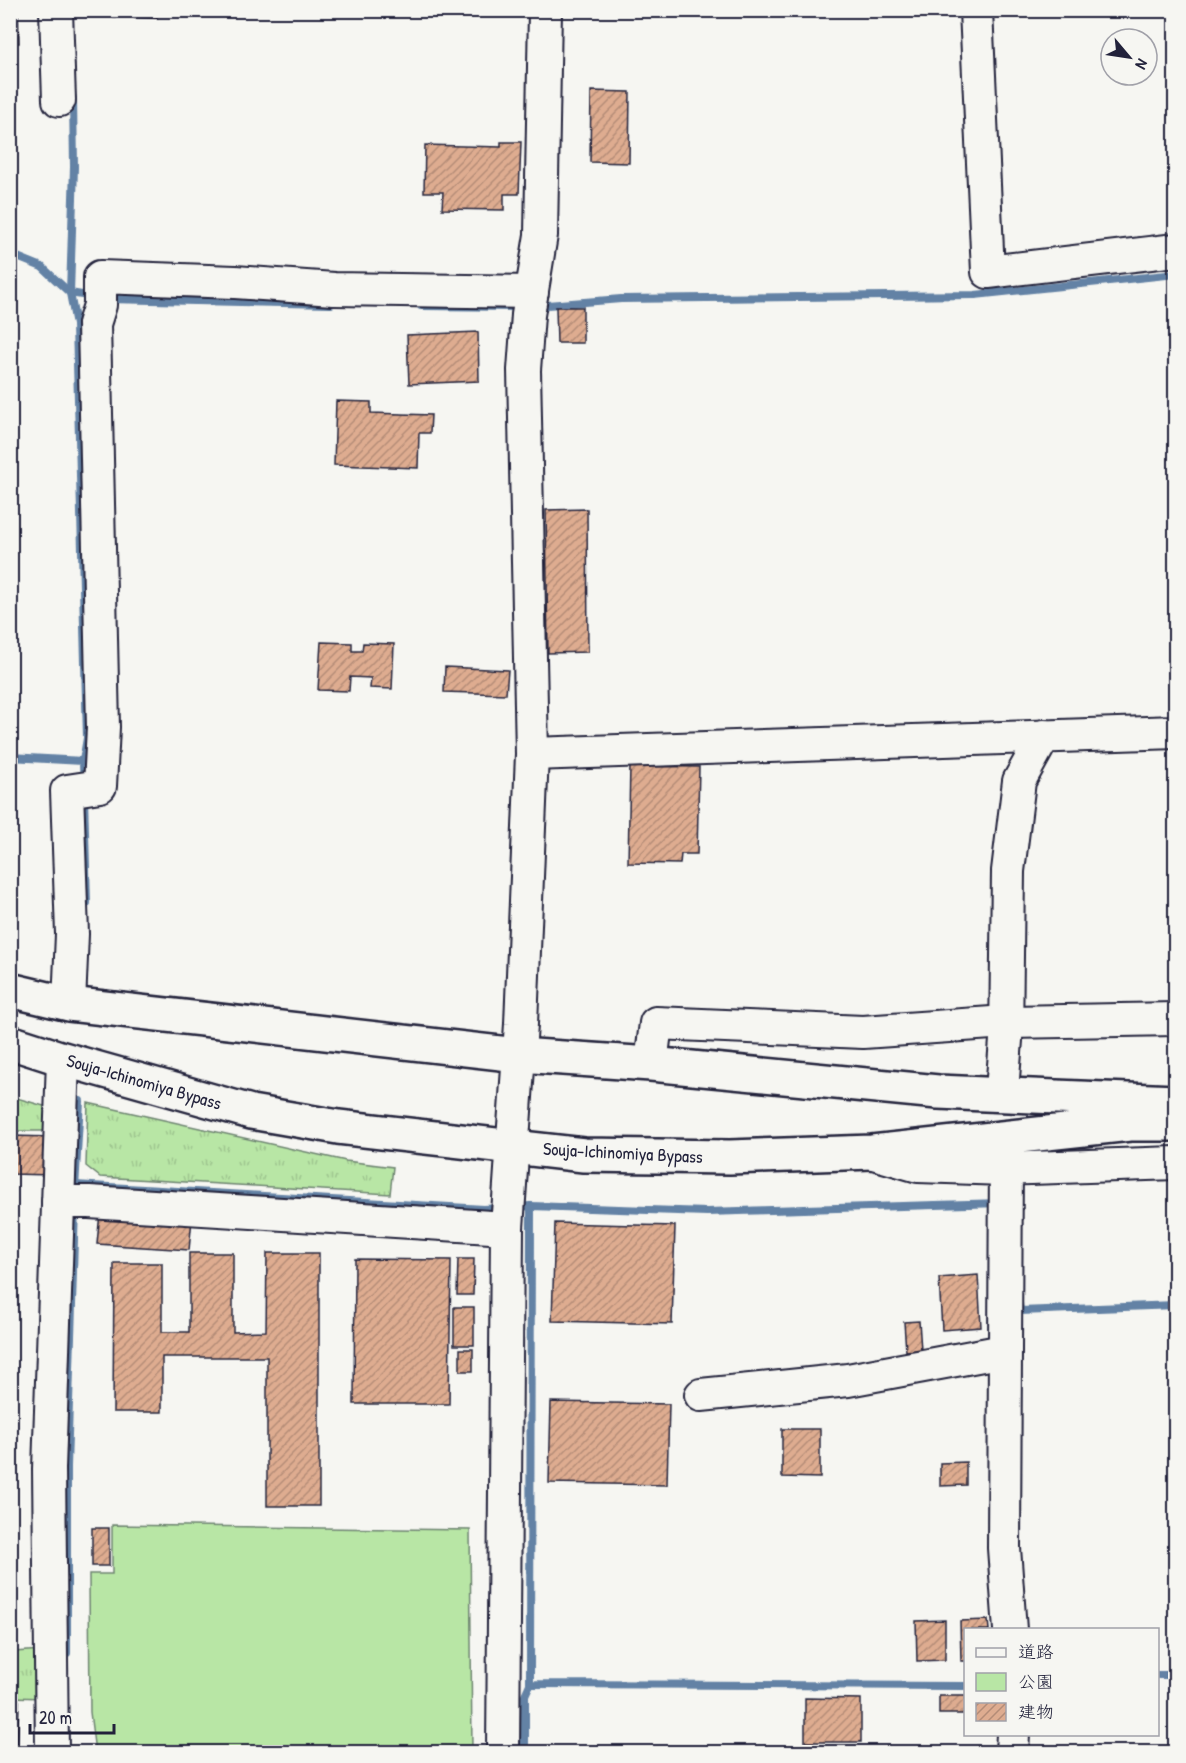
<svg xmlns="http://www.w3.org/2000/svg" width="1186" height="1763" font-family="'Patrick Hand','Klee One',sans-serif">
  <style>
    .grass { fill: url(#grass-tufts); stroke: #6d8470; stroke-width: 1.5 }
    .park { fill: #b8e6a5; stroke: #6d8470; stroke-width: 1.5 }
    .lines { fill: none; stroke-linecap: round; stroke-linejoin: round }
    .stream { stroke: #6382a5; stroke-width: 8 }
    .building { fill: url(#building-hatch); stroke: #22223b; stroke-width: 1.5 }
    .minor-tunnel { stroke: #cccccd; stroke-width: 32; stroke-dasharray: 32 16; stroke-linecap: butt }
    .minor-casing { stroke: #22223b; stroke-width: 36 }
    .highway-casing { stroke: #22223b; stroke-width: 38 }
    .minor { stroke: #f6f6f2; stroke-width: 32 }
    .highway { stroke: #f6f6f2; stroke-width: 33 }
    .labels { text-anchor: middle; stroke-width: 4.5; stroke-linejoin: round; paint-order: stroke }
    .street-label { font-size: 18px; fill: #22223b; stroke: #f6f6f2 }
  </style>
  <defs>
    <pattern id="grass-tufts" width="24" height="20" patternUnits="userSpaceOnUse" patternTransform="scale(1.5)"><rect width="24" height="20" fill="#b8e6a5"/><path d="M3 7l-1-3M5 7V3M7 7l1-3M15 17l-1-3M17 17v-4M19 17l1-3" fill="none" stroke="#9ec58f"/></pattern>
    <pattern id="building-hatch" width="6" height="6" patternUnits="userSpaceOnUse" patternTransform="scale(1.5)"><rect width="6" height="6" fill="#deac90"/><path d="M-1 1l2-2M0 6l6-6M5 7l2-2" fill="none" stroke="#b48c77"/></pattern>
  </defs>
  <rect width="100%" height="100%" fill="#f6f6f2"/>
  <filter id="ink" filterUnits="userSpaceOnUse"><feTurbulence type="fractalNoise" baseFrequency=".0167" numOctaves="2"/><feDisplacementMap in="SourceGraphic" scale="12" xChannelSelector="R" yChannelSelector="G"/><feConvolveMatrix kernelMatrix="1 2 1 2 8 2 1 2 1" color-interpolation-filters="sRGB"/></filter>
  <g filter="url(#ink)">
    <g class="grass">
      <polygon points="10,1096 54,1109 52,1131 11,1131"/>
      <polygon points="88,1103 346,1161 393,1167 390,1194 100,1177 86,1166"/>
      <polygon points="42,1650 43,1698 11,1697 10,1668 14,1665 14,1652"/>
    </g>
    <polygon class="park" points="112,1525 470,1530 472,1752 95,1752 90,1712 89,1574 112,1574"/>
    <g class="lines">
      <g class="stream">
        <polyline points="73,98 74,167 70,293 76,325 87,738 83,761 87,903"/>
        <polyline points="10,254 42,267 70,293 94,297"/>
        <polyline points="107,299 331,304"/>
        <polyline points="421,306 519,307"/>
        <polyline points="535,306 621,299 975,295 1176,274"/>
        <polyline points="10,757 83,761"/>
        <polyline points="75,1185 484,1209 531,1206 707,1212 1001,1203"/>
        <polyline points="75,1188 80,1101"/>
        <polyline points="531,1206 530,1684 966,1686"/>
        <polyline points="1019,1303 1020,1311 1176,1305"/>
        <polyline points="67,1653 67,1467 75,1207"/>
        <polyline points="1158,1675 1176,1675"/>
        <polyline points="525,1752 525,1695 530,1684"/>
      </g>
    </g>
    <g class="building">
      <polygon points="10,10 18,10 19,43 10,43"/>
      <polygon points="92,10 157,10 157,18 91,16"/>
      <polygon points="591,91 630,92 629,163 590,162"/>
      <polygon points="501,142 521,142 519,194 504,194 504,210 442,209 443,192 424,192 425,145 501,147"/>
      <polygon points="556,307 583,307 583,343 557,343"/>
      <polygon points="478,332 479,381 409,384 407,335"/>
      <polygon points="336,401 371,402 371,413 431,415 430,433 419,433 418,468 334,465"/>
      <polygon points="587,509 588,652 548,653 546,510"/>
      <polygon points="321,642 352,643 352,651 362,651 363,643 394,644 392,689 370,688 371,678 350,677 349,691 318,690"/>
      <polygon points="445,667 508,670 506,694 444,692"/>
      <polygon points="630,766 699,767 697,854 681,854 680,864 628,863"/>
      <polygon points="10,1136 54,1137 53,1175 10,1174"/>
      <polygon points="100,1213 192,1219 189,1250 97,1244"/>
      <polygon points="555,1223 675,1226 672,1324 552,1321"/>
      <polygon points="189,1253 233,1253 233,1332 266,1331 267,1253 319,1253 319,1506 267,1506 267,1357 162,1357 162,1412 113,1412 114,1263 162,1263 162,1332 189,1332"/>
      <polygon points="355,1259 451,1260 449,1404 354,1404"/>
      <polygon points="458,1259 474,1259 473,1295 457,1295"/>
      <polygon points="978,1275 981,1327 942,1330 939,1278"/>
      <rect x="454" y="1307" width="20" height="38"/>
      <polygon points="919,1321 921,1350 906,1351 904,1322"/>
      <rect x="460" y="1349" width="13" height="22"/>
      <polygon points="551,1402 669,1404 667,1485 549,1483"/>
      <polygon points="782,1429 820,1429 820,1478 782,1477"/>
      <polygon points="966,1462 966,1485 940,1486 940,1463"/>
      <rect x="92" y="1528" width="17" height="38"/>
      <polygon points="945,1620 945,1660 917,1661 916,1621"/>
      <polygon points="988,1620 989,1630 966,1630 966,1661 961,1661 960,1621"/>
      <rect x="939" y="1696" width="27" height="18"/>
      <polygon points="805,1698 861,1699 861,1742 805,1742"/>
      <polygon points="10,1701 19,1701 17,1752 10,1752"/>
    </g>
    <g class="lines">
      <polyline class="minor-tunnel" points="1003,1078 1006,1153"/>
      <defs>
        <g id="minor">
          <polyline points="56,10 59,100"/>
          <polyline points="976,10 988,272 1176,250"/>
          <polyline points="532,754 1176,732"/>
          <polyline points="69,1004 72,934 67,791 100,786 103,727 94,324 100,305 100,277 235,282 334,289 532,292"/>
          <polyline points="651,1064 656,1023 863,1032 1006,1022 1176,1019"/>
          <polyline points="1003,1078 1006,1040 1008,871 1019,781 1044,736"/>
          <polyline points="873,1153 918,1166 1005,1169 1176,1163"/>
          <polyline points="1006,1153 1004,1548 1010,1630"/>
          <polyline points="58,1202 89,1202 507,1228"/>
          <polyline points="701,1395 848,1380 1004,1351"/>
          <polyline points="52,1752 49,1469 63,1059"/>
          <polyline points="503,1752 507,1228 521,1024 532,754 524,370 528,315 541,235 545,10"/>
          <polyline points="1012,1752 1013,1734"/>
        </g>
        <g id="highway">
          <polyline points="10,990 69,1004 519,1055 651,1064 938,1092 1176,1102"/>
          <polyline points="10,1042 63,1059 251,1112 338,1127 584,1155 730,1157 872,1152 1130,1124 1176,1124"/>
        </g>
      </defs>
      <use href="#minor" class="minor-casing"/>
      <use href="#highway" class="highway-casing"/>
      <use href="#minor" class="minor"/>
      <use href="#highway" class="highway"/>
    </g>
  </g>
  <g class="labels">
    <g class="street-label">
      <text transform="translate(144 1082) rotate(16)" y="6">Souja-Ichinomiya Bypass</text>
      <text transform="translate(623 1153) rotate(3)" y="6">Souja-Ichinomiya Bypass</text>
    </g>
  </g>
  <rect width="1186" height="1763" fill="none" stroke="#f6f6f2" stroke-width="36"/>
  <rect x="18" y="18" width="1150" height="1727" fill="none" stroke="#22223b" stroke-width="2" filter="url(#ink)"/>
  <rect x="964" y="1628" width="195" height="108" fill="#f6f6f2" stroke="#a1a1a9" stroke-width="1.5"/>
  <rect x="976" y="1648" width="30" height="9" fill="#f6f6f2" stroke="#a1a1a9" stroke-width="1.5"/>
  <text x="1018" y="1658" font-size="18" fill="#22223b">道路</text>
  <rect x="976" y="1673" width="30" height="18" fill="#b8e6a5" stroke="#a1a1a9" stroke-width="1.5"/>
  <text x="1018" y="1688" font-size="18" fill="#22223b">公園</text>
  <rect x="976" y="1703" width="30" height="18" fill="url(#building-hatch)" stroke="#a1a1a9" stroke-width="1.5"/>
  <text x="1018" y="1718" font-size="18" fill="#22223b">建物</text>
  <g transform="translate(1129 57) rotate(119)"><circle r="28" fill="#f6f6f2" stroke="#a1a1a9" stroke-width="1.5"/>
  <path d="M0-4.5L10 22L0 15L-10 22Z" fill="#22223b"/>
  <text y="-9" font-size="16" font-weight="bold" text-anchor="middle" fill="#22223b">N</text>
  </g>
  <path d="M30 1724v9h84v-9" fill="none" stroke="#22223b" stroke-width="3"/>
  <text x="39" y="1724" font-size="18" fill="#22223b" stroke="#f6f6f2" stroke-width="4.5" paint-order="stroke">20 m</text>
</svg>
